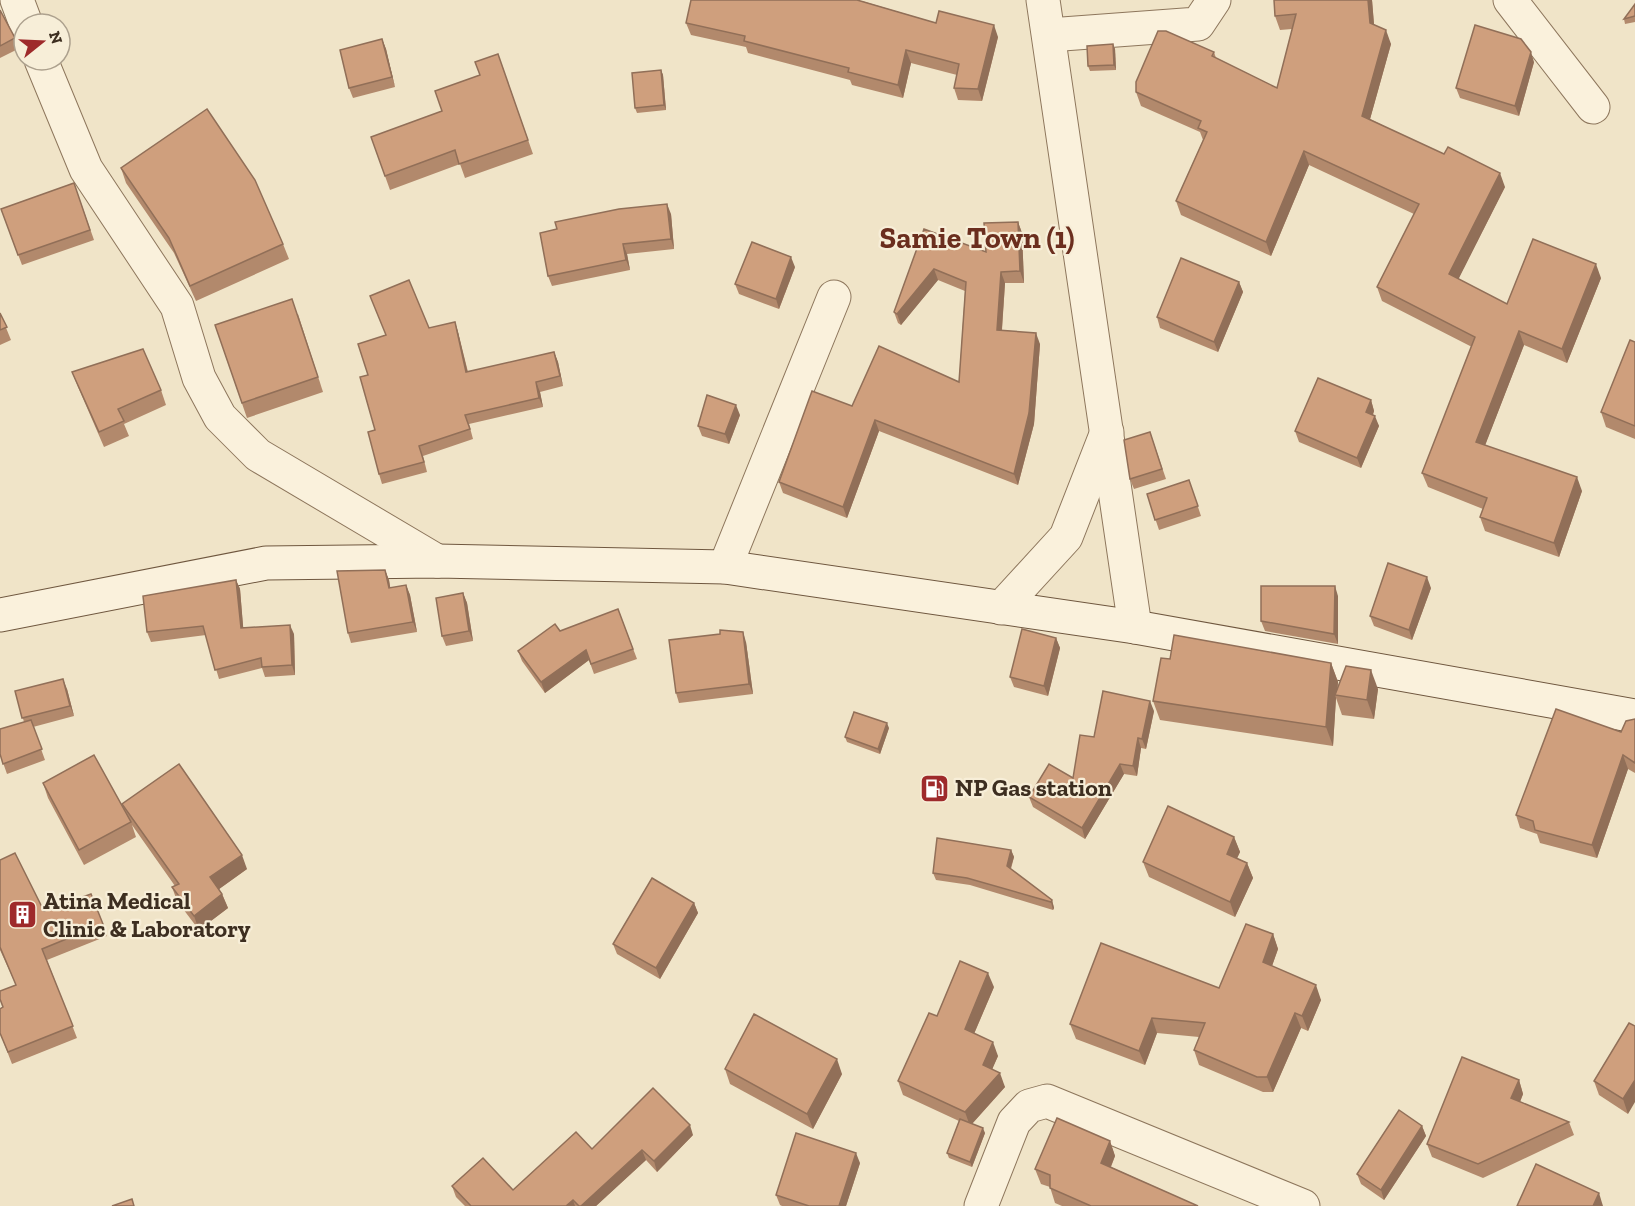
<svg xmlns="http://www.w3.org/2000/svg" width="1635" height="1206" font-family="'Zilla Slab',serif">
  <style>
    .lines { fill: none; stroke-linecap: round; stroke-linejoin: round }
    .minor-casing { stroke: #8d765c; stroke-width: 35 }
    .tertiary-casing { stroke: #8d765c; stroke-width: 35 }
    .secondary-casing { stroke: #6f573f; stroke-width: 35 }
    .minor { stroke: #faf1dc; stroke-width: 33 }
    .tertiary { stroke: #faf1dc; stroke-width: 33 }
    .secondary { stroke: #faf1dc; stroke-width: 33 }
    .wall { fill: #b2896c }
    .shaded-wall { fill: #916f58 }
    .building { fill: #cf9f7d; stroke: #916f58; stroke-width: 1.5 }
    .labels { text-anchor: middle; stroke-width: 4.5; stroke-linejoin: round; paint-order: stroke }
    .poi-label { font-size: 24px; font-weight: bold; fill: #3d2e20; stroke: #f7eed8; text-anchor: start }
    .district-label { font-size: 30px; font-weight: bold; fill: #6b2e1e; stroke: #f7eed8 }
  </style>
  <rect width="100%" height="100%" fill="#f0e4c8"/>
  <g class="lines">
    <defs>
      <g id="minor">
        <polyline points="17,0 26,24"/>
        <polyline points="1510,0 1593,107"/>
        <polyline points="1049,35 1198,24 1214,0"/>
        <polyline points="41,60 86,169 177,306 199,378 220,417 258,455 437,561"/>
        <polyline points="725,567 834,297"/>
        <polyline points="1001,608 1066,537 1107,432"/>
        <polyline points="981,1206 1014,1122 1029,1106 1047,1101 1303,1206"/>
      </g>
      <polyline id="tertiary" points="1043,0 1135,627"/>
      <polyline id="secondary" points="0,615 266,563 437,561 725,567 1135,627 1635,716"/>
    </defs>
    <use href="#minor" class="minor-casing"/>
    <use href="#tertiary" class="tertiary-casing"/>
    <use href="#secondary" class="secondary-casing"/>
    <use href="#minor" class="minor"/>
    <use href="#tertiary" class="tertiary"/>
    <use href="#secondary" class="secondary"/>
  </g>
  <g class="wall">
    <polygon points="1274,0 1372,0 1374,24 1391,44 1370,119 1505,187 1458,279 1507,304 1601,278 1567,363 1524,345 1485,445 1582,491 1559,557 1485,531 1480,517 1483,509 1428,487 1422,473 1472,347 1382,301 1377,287 1414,214 1309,165 1271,256 1181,215 1176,201 1203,140 1200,132 1141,106 1136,92 1214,52 1216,58 1277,88 1292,29 1280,30 1275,16"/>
    <polygon points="862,1 936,23 998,37 982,101 958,100 954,88 957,75 911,63 903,98 852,85 850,80 748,53 746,47 691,35 686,23"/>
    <polygon points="1635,4 1635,22 1625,24 1624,19"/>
    <polygon points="0,10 15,38 18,49 0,58"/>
    <polygon points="382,39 386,49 395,87 353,98 349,88"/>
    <polygon points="1113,44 1115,49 1116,70 1090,71 1088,66"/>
    <polygon points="498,54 533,154 465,178 460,164 390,190 371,137 442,111 480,75"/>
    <polygon points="1534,62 1519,116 1460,98 1456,88"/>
    <polygon points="661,70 663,75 666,110 637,113 635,108"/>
    <polygon points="121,168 283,244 289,259 196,301 174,253 126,183"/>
    <polygon points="74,183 94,240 22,265 1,209"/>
    <polygon points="671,214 674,249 627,254 630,270 552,286 548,276"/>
    <polygon points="1018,222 1022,233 1024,283 1005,283 1002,330 1040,344 1034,424 1018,485 879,431 847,518 783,493 779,482 852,406 959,382 965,291 938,280 901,325 898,323 894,312 924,229 986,252"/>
    <polygon points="795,267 779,309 739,294 735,284"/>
    <polygon points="1239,282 1243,292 1218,352 1160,328 1157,317"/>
    <polygon points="0,313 11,340 0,345"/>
    <polygon points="298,314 323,392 247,418 215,325"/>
    <polygon points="455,322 458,332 468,372 554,352 558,362 563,386 540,392 543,407 469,424 473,439 423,456 427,472 382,484 379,474 375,430 368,375 429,328"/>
    <polygon points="1635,342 1635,439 1606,427 1601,412"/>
    <polygon points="72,372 161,390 166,405 124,424 129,436 104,447 78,387"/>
    <polygon points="1371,400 1374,411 1373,415 1379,426 1361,468 1299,442 1295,431"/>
    <polygon points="740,415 729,444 702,436 698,426"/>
    <polygon points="1150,432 1166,479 1134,489 1130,479"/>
    <polygon points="1189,480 1201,516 1159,530 1147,494"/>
    <polygon points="385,570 389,580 390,588 406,585 410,595 417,632 351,643 348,633"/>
    <polygon points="236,580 240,589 243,627 294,634 295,675 265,677 262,668 219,679 206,635 151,642 147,632"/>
    <polygon points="1431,588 1412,640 1374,626 1370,616"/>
    <polygon points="463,593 467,603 473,641 446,646 442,636"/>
    <polygon points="1338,596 1338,644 1265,631 1261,621"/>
    <polygon points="618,609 637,659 594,674 589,660 545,693 522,661 518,651"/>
    <polygon points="1056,638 1060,648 1048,696 1014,687 1010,677"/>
    <polygon points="746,642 753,694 679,703 676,693"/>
    <polygon points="1170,659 1331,663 1338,682 1337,690 1378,689 1374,719 1342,715 1336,698 1333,746 1160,720 1153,701"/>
    <polygon points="67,689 74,716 33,727 45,760 7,774 0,754 24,722 15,691"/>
    <polygon points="1154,711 1146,749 1141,748 1137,776 1124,774 1085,839 1033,807 1029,797 1073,778 1094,737"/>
    <polygon points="1635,719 1635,773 1628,769 1597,858 1540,843 1537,834 1520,828 1516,815 1621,732"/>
    <polygon points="889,728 880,754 847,742 845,737"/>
    <polygon points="43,783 124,809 122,804 247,869 219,889 222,894 228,908 199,930 177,901 172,887 175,886 132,825 136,837 84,865 48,798"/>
    <polygon points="1234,837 1240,852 1237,858 1247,863 1253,878 1235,917 1149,877 1143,862"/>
    <polygon points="1011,850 1014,857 1011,869 1052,900 1054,908 1053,910 970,885 936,880 933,873"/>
    <polygon points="0,860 44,911 91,894 107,936 47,960 77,1038 12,1064 0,1033 3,1007 16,985 0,950"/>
    <polygon points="694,903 698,913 660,979 617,954 613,944"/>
    <polygon points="1273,934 1278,949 1272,966 1321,1000 1308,1031 1301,1028 1273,1092 1263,1092 1199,1065 1194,1050 1199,1037 1157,1033 1145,1065 1076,1039 1070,1024 1219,988"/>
    <polygon points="994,987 974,1034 998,1056 992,1069 1005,1087 972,1124 985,1133 972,1167 949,1158 947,1153 959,1121 903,1095 898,1081 937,1016"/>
    <polygon points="1629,1023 1628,1114 1599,1095 1594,1081"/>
    <polygon points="725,1069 842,1074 813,1129 730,1084"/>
    <polygon points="1519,1080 1523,1094 1520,1102 1569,1122 1574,1135 1483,1178 1432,1157 1427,1144"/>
    <polygon points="1422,1126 1426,1136 1384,1200 1361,1184 1357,1174"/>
    <polygon points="693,1135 657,1172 646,1160 596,1206 465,1206 456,1197 452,1186 513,1190 592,1149"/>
    <polygon points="1110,1141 1115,1156 1111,1167 1198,1206 1062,1206 1055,1203 1050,1187 1041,1184 1035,1169"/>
    <polygon points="860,1163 846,1206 782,1206 780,1205 776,1195"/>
  </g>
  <g class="shaded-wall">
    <polygon points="1368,0 1372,0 1375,37 1370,23"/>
    <polygon points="994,25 998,37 982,101 978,89"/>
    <polygon points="1386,30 1391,44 1367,130 1362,116"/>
    <polygon points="382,39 386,49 395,87 392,77"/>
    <polygon points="1113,44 1115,49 1116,70 1114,65"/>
    <polygon points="906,50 911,63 903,98 898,85"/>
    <polygon points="1531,52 1534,62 1519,116 1515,106"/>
    <polygon points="661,70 663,75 666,110 664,105"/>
    <polygon points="1304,151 1309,165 1271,256 1266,242"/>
    <polygon points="1500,173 1505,187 1454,288 1449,274"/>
    <polygon points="667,204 671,214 674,249 671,239"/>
    <polygon points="1018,222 1022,233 1024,283 1020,271"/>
    <polygon points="623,244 627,254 630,270 626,260"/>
    <polygon points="791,257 795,267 779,309 776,299"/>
    <polygon points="1596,264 1601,278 1567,363 1562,349"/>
    <polygon points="934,269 938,280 901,325 897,314"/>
    <polygon points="1001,272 1005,283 1001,341 997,330"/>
    <polygon points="1239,282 1243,292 1218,352 1214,342"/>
    <polygon points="455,322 458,332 470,382 466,372"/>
    <polygon points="1519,331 1524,345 1481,456 1476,442"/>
    <polygon points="1036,333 1040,344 1034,424 1018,485 1014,474"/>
    <polygon points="554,352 558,362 563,386 560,376"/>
    <polygon points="536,382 540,392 543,407 539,398"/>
    <polygon points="1371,400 1374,411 1370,422 1366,412"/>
    <polygon points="736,405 740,415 729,444 725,434"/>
    <polygon points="1375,416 1379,426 1361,468 1357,458"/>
    <polygon points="875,420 879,431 847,518 843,507"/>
    <polygon points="1577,477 1582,491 1559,557 1554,543"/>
    <polygon points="385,570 389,580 392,598 389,588"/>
    <polygon points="1427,577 1431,588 1412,640 1409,630"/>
    <polygon points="236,580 240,589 244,637 241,628"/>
    <polygon points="406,585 410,595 417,632 413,622"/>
    <polygon points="1335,586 1338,596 1338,644 1334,634"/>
    <polygon points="463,593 467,603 473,641 469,631"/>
    <polygon points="290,625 294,634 295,675 292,665"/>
    <polygon points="743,632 746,642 753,694 749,684"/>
    <polygon points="1056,638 1060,648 1048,696 1044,686"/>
    <polygon points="586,650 589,660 545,693 541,682"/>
    <polygon points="1331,663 1338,682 1337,696 1335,695 1336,698 1333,746 1326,727"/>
    <polygon points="1371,670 1378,689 1374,719 1367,700"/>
    <polygon points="63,679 67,689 74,716 70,706"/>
    <polygon points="1150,701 1154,711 1146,749 1142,739"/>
    <polygon points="887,723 889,728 880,754 878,749"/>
    <polygon points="1138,738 1141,748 1137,776 1133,766"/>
    <polygon points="1623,755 1628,769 1597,858 1592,845"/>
    <polygon points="1120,764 1124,774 1085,839 1082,828"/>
    <polygon points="1234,837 1240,852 1232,869 1227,854"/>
    <polygon points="1011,850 1014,857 1009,873 1007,866"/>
    <polygon points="242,855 247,869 215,892 210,877"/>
    <polygon points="1247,863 1253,878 1235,917 1230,902"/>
    <polygon points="222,894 228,908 199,930 194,916"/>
    <polygon points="1052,900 1054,908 1053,910 1051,902"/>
    <polygon points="694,903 698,913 660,979 656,968"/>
    <polygon points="1273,934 1278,949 1268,977 1263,962"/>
    <polygon points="988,973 994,987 970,1043 965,1029"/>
    <polygon points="1316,985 1321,1000 1308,1031 1302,1016"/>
    <polygon points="1295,1013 1301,1028 1273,1092 1267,1077"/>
    <polygon points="1152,1018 1157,1033 1145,1065 1139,1051"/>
    <polygon points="993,1042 998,1056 988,1079 983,1065"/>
    <polygon points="837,1059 842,1074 813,1129 807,1114"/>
    <polygon points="1000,1073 1005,1087 970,1126 965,1112"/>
    <polygon points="1519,1080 1523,1094 1516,1112 1511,1098"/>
    <polygon points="1635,1080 1635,1102 1628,1114 1623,1099"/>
    <polygon points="690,1125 693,1135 657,1172 654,1161"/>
    <polygon points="1422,1126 1426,1136 1384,1200 1381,1190"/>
    <polygon points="983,1128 985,1133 972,1167 970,1162"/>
    <polygon points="1110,1141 1115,1156 1106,1178 1101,1163"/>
    <polygon points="642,1150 646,1160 596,1206 581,1206"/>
    <polygon points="856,1153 860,1163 846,1206 839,1206"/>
    <polygon points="1599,1193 1603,1206 1593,1206"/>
    <polygon points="573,1200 575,1206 566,1206"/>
  </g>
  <g class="building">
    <polygon points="691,0 857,0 936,23 939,11 994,25 978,89 954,88 959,64 906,50 898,85 848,72 849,68 744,41 745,36 686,23"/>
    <polygon points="1274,0 1368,0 1370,23 1386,30 1362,116 1444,154 1448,147 1500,173 1449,274 1507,304 1533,239 1596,264 1562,349 1519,331 1476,442 1577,477 1554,543 1480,517 1487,498 1422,473 1475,337 1377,287 1419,204 1304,151 1266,242 1176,201 1207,132 1198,128 1201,121 1136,92 1136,82 1158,31 1166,31 1214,52 1212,56 1277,88 1296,14 1275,16"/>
    <polygon points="1635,4 1635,16 1624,19"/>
    <polygon points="0,10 15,38 0,46"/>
    <polygon points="1475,25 1521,39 1531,52 1515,106 1456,88"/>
    <polygon points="382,39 392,77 349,88 340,50"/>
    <polygon points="1113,44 1114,65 1088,66 1087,46"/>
    <polygon points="498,54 528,140 459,164 455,150 385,176 371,137 442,111 435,91 480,75 475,62"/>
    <polygon points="661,70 664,105 635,108 632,73"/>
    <polygon points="207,109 255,180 283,244 190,286 169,238 121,168"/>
    <polygon points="74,183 90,230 18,255 1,209"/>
    <polygon points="667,204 671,239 623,244 626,260 548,276 540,233 557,229 555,222 619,209"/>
    <polygon points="1018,222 1020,271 1001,272 997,330 1036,333 1029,413 1014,474 875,420 843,507 779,482 812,391 852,406 879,346 959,382 966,282 934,269 897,314 894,312 924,229 986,252 984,223"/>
    <polygon points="752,242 791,257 776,299 735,284"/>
    <polygon points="1181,258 1239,282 1214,342 1157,317"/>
    <polygon points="409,280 429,328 455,322 466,372 554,352 560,376 536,382 539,398 465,415 470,429 419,446 424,462 379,474 368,432 375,430 360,377 368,375 358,344 386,335 370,296"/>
    <polygon points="292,299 318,377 242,403 215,325"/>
    <polygon points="0,313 7,327 0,330"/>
    <polygon points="1630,340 1635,342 1635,426 1601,412"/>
    <polygon points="143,349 161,390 118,409 124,421 99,432 72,372"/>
    <polygon points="1318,378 1371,400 1366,412 1375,416 1357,458 1295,431"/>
    <polygon points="707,395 736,405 725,434 698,426"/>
    <polygon points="1150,432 1162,469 1130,479 1124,440"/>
    <polygon points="1189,480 1198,506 1155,520 1147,494"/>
    <polygon points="1388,563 1427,577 1409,630 1370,616"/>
    <polygon points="385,570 389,588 406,585 413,622 348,633 337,571"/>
    <polygon points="236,580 241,628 290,625 292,665 262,667 261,658 215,670 203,626 147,632 143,596"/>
    <polygon points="1261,586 1335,586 1334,634 1261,621"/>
    <polygon points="463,593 469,631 442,636 436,598"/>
    <polygon points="618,609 633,649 591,664 586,650 541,682 518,651 555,624 560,631"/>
    <polygon points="1022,629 1056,638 1044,686 1010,677"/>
    <polygon points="720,630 743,632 749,684 676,693 669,640 720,634"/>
    <polygon points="1174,635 1331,663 1326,727 1153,701 1161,658 1170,659"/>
    <polygon points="1346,666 1371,670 1367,700 1335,695"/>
    <polygon points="63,679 70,706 22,718 15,691"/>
    <polygon points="1103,691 1150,701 1142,739 1138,738 1133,766 1120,764 1082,828 1029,797 1049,764 1073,778 1080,735 1094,737"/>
    <polygon points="1556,709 1621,732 1626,721 1635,719 1635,763 1623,755 1592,845 1535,830 1533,821 1516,815"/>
    <polygon points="854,712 887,723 878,749 845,737"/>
    <polygon points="31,720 42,749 3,764 0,754 0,729"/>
    <polygon points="94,755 131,822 79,850 43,783"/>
    <polygon points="179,764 242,855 210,877 222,894 194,916 172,887 179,884 122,804"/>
    <polygon points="1168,806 1234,837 1227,854 1247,863 1230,902 1143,862"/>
    <polygon points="937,838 1011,850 1007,866 1052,900 1051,902 967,878 933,873"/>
    <polygon points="15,853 44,911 91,894 103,924 42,949 73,1026 8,1052 0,1033 0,1009 3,1007 0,999 0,991 16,985 0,947 0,860"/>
    <polygon points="652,878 694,903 656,968 613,944"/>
    <polygon points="1246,924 1273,934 1263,962 1316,985 1302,1016 1295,1013 1267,1077 1257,1077 1194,1050 1205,1023 1152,1018 1139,1051 1070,1024 1101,943 1219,988"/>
    <polygon points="960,961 988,973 965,1029 993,1042 983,1065 1000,1073 965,1112 898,1081 929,1013 937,1016"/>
    <polygon points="754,1014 837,1059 807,1114 725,1069"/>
    <polygon points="1629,1023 1635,1026 1635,1080 1623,1099 1594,1081"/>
    <polygon points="1462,1057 1519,1080 1511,1098 1569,1122 1478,1164 1427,1144"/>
    <polygon points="653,1088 690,1125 654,1161 642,1150 581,1206 579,1206 573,1200 566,1206 471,1206 452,1186 483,1158 513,1190 576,1132 592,1149"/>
    <polygon points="1399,1110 1422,1126 1381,1190 1357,1174"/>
    <polygon points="1057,1118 1110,1141 1101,1163 1198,1206 1091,1206 1050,1188 1050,1175 1035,1169"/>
    <polygon points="960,1119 983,1128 970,1162 947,1153"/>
    <polygon points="796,1133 856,1153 839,1206 809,1206 776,1195"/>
    <polygon points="1536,1164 1599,1193 1593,1206 1517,1206"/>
    <polygon points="132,1199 134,1206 112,1206"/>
  </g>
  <defs>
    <symbol id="fuel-square" viewBox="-11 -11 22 22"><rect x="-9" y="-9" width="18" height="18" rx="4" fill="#9e2a2b" stroke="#f7eed8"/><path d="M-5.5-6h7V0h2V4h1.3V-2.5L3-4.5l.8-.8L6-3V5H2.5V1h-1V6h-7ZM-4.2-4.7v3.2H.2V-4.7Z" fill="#fff"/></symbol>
    <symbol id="building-square" viewBox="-11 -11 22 22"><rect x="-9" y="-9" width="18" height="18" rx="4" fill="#9e2a2b" stroke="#f7eed8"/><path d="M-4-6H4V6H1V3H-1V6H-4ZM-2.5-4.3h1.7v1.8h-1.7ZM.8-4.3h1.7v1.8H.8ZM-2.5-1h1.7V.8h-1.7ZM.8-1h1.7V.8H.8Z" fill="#fff"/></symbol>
  </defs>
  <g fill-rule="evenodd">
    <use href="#fuel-square" x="918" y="772" width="33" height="33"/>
    <use href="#building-square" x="6" y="898" width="33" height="33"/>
  </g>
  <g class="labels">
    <g class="poi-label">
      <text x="955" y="796">NP Gas station</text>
      <text x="43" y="909">Atina Medical<tspan x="43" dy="28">Clinic &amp; Laboratory</tspan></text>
    </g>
    <g class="district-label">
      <text x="977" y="248">Samie Town (1)</text>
    </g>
  </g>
  <g transform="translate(42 42) rotate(72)"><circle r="28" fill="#f7eed8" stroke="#ada18e" stroke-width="1.5"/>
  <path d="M0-4.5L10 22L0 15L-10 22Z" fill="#9e2a2b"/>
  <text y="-9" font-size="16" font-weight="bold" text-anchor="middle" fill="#3d2e20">N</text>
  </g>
</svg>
